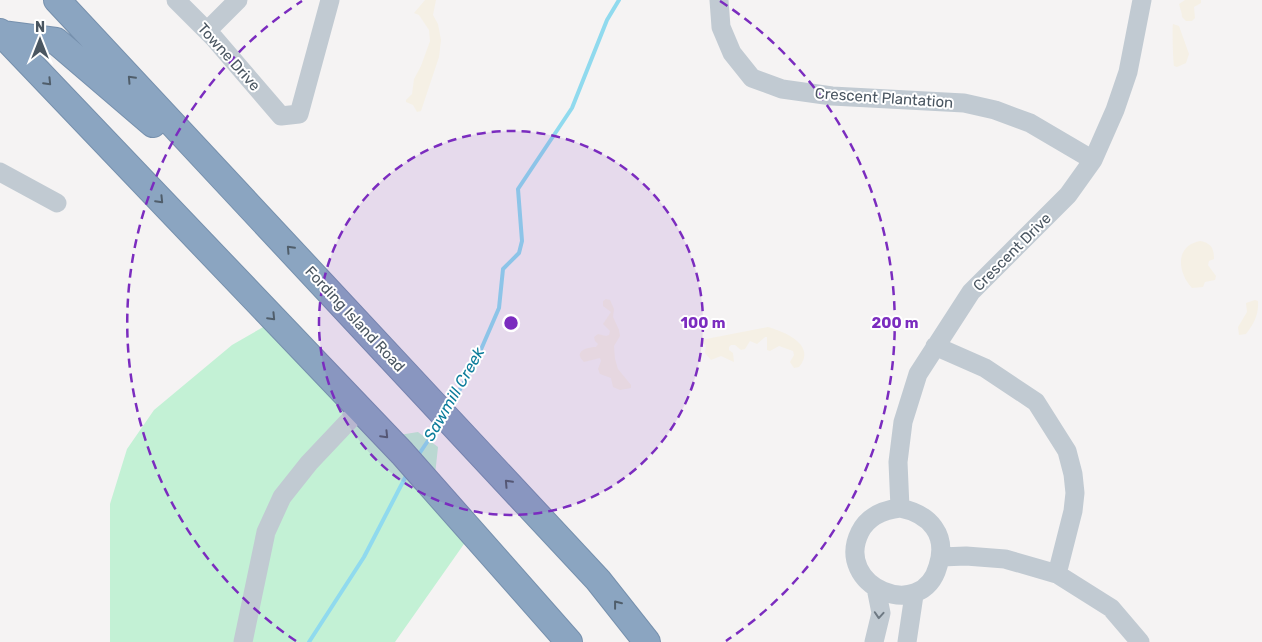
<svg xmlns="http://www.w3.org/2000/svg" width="1262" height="642" viewBox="0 0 1262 642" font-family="Rubik,sans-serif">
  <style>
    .green { fill: #c3f1d5 }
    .sand { fill: #f5f0e5 }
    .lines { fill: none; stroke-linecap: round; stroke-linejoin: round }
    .stream { stroke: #90daee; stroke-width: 4 }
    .highway-casing { stroke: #7690ad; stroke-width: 28 }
    .minor { stroke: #c1cad2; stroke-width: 19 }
    .highway { stroke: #8ba5c1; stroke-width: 26 }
    .oneway { stroke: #505e6b }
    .oneway2 { stroke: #6e7983 }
    .ring { fill: none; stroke: #7b2cbf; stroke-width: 2.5; stroke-dasharray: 9 6 }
    .labels { text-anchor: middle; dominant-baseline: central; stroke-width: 4; stroke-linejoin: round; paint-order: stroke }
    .street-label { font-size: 15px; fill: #4a5661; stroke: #fff }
    .water-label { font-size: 16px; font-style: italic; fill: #0c7c9b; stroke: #fff }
    .centre { fill: #7b2cbf; stroke: #fff; stroke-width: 2.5 }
    .ring-label { font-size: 15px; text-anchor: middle; font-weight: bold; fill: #7b2cbf; stroke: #fff; stroke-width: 4; stroke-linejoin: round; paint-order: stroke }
  </style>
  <rect width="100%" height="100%" fill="#f5f3f3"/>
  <!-- green -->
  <path class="green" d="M272 322 399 435 418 432 438 447 435 475 465 516 464 544 395 642H110V504L127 449 154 410 232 345Z"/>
  <!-- sand -->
  <path class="sand" d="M425 0H436L433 15 438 24 441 40 439 57 421 111 417 112 413 105 406 102V100L412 94 414 79 421 66 430 41 429 30 419 15 414 13Z
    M1185 0H1201V3L1194 7 1195 18 1192 21H1186L1182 17C1182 12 1180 9 1179 4Z
    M1173 24 1179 26 1189 54 1186 63 1177 67 1174 66C1173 61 1172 27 1173 24Z
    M1200 241C1211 243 1214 248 1214 259L1209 261 1208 265 1216 276 1215 280 1205 282 1203 287 1192 288C1178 273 1174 246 1200 241Z
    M606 299 610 300 614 309 613 317 619 330 620 336 614 346 615 359 618 369 631 385V388L620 390 613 387 611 378 600 374 598 369 601 361 600 358 584 362C572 351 588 347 596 347L598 344 595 341 594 337 598 334 606 336 609 335 610 331 603 324 611 312 603 306V301Z
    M1255 300 1258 301C1259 314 1254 324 1246 334L1239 335 1238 327 1247 312 1246 303Z
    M768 327C785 332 817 345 799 367L794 368 790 362 794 355 793 351 779 346 770 351 767 350V337H765L757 344 750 341 745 349 741 350 735 345H731L729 347V350L733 353 734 362 721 356 711 360 705 353 706 345 703 344V340L706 339Z"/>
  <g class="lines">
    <!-- stream -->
    <path class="stream" d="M450 407 476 361 499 308 503 269 519 253 522 241 518 189 572 108 607 20 619 0
      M417 457 440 423
      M309 642 364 557 407 474"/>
    <defs>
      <path id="highway" d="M57 0 598 580 647 642
        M0 32 402 453 569 642
        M2 34 56 41 153 124"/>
    </defs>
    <!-- highway casing -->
    <use href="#highway" class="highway-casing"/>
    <!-- minor -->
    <path class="minor" d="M176 0 214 38 281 116 299 114 330 0
      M719 0 721 27 732 53 752 78 782 89 832 96 964 103 995 110 1030 123 1093 160
      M207 31 238 0
      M0 172 57 203
      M935 346 985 368 1036 402 1067 451 1073 474 1075 493 1073 511 1057 574
      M900 508 898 462 903 422 918 374 971 292 1068 195 1093 160 1115 110 1128 72 1142 0
      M900 508C930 514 948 535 938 566 922 624 833 586 860 532 868 516 883 510 900 508Z
      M941 557 966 556 1005 559 1057 574 1111 608 1140 642
      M243 642 266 532 282 497 309 463 360 409
      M874 642 881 613 876 588
      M907 642 914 595"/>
    <!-- highway -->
    <use href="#highway" class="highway"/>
  </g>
  <!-- one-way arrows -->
  <defs><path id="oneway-chevron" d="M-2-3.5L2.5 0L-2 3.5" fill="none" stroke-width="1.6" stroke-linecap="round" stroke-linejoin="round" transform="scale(1.25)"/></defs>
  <g class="oneway">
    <use href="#oneway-chevron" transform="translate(131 79) rotate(-133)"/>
    <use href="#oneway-chevron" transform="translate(48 82) rotate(46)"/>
    <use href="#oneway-chevron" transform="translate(160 200) rotate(46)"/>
    <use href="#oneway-chevron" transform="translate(290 249) rotate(-133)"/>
    <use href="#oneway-chevron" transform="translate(272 317) rotate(46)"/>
    <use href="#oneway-chevron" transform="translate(385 435) rotate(46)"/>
    <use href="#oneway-chevron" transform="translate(508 483) rotate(-133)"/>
    <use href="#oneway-chevron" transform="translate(617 604) rotate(-128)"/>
  </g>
  <use class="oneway2" href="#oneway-chevron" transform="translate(879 615) rotate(94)"/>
  <!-- distance rings -->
  <circle cx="511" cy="323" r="192" fill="#7b2cbf" fill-opacity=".12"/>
  <g class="ring">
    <circle cx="511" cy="323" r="192"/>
    <path d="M296 641A384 384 0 0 1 302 1M720 1A384 384 0 0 1 726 641"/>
  </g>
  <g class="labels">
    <!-- street labels -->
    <g class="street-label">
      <text transform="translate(229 57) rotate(48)">Towne Drive</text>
      <text transform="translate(884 98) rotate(4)">Crescent Plantation</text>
      <text transform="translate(1012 252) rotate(-45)">Crescent Drive</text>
      <text transform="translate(355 319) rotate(47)">Fording Island Road</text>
    </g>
    <!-- water labels -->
    <g class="water-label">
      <text transform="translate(454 394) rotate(-60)">Sawmill Creek</text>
    </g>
  </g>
  <circle cx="511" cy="323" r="8" class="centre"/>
  <g class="ring-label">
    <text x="703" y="328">100 m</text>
    <text x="895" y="328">200 m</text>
  </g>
  <!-- north arrow -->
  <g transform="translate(40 40)" stroke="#ffffff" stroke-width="4" paint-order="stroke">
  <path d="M0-4L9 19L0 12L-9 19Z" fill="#4a5661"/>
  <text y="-8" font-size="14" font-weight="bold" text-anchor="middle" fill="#4a5661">N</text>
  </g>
</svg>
